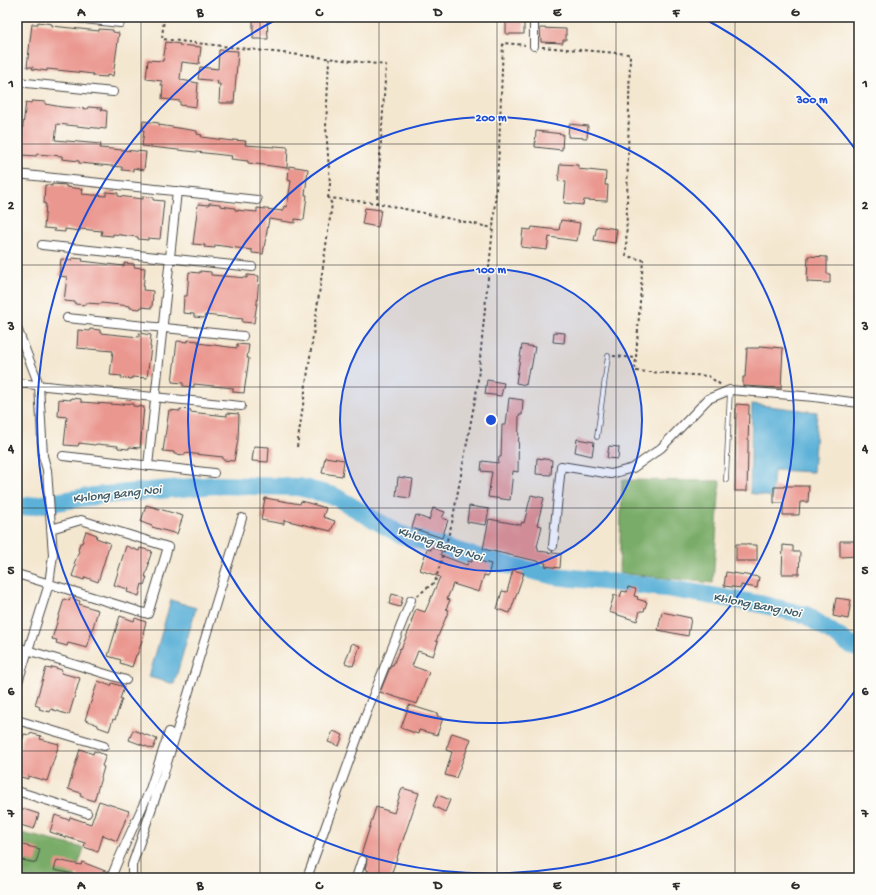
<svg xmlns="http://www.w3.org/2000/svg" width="876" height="895" viewBox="0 0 876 895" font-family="'Gochi Hand',sans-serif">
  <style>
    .forest { fill: #79ac68; stroke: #526c4a }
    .water { fill: #5cb1d8; stroke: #446e82 }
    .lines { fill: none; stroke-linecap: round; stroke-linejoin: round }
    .river { stroke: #5cb1d8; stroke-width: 18 }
    .building { fill: #ea978f }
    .lane-casing { stroke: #494744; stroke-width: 5.5 }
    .street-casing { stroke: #494744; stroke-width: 10 }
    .path { stroke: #494744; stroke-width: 2; stroke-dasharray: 3 3; stroke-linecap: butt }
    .lane { stroke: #fff; stroke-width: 4 }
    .street { stroke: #fff; stroke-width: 8 }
    .grid { fill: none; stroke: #2b2b2b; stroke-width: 1; stroke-opacity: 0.55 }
    .ring { fill: none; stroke: #1d4ed8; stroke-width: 2 }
    .labels { text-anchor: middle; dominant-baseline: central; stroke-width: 3; stroke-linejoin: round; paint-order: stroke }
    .water-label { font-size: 13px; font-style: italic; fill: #3c5a68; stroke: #fdfcf7 }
    .centre { fill: #1d4ed8; stroke: #fdfcf7; stroke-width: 2 }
    .ring-label { font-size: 12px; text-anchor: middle; font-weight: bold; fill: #1d4ed8; stroke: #fdfcf7; stroke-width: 3; stroke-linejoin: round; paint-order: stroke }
    .neatline { fill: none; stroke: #2b2b2b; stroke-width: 1.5 }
    .grid-label { font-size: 13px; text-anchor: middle; font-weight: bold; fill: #2b2b2b }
  </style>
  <rect width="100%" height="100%" fill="#fdfcf7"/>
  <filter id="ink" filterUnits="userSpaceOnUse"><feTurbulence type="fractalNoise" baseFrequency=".025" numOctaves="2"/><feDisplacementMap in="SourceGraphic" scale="8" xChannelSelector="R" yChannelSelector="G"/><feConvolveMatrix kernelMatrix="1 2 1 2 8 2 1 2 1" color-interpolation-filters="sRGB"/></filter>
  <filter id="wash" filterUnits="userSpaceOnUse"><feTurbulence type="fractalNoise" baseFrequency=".012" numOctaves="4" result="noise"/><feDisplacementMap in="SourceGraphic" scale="16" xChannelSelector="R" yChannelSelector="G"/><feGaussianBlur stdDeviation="0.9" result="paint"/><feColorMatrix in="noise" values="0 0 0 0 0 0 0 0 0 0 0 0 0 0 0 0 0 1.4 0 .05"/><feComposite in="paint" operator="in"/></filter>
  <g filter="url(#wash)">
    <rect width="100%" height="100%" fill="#f4e7d0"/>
    <!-- forest -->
    <path class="forest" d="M622 480 720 481 713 583 619 573Z
      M17 832 84 848 74 878H17Z"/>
    <!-- water -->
    <path class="water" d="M752 404 817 412 813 472 774 470 772 497 750 493Z
      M171 600 196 608 174 684 149 677Z"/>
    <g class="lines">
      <!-- river -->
      <path class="river" d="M17 508 94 496 215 485 299 487 334 496 399 534 487 560 555 576 666 588 760 604 806 615 849 644 859 649"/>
    </g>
    <g id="blocks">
      <!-- building -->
      <path class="building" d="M253 17H267L268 39H253Z
        M506 17H524V34H506Z
        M38 22 52 24V26L99 31V29L113 30V32L119 33 113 76 107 75V77L93 76V74L76 72 47 69V71L32 69 33 67H27L32 24H38Z
        M540 28 566 29V40H563V43L541 42Z
        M166 42 180 44 179 45 201 47 199 64 182 62 180 78 181 80 198 83 196 107 180 105V101L162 99 163 85H161L162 81 146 79 148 60 163 61Z
        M219 50 238 51 234 103H219L220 84H217L218 81 198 79 200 67 218 69Z
        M32 101 46 102 45 104 62 107 87 109 88 107 102 108 101 110 107 111 106 129 57 124 55 140 101 144 100 148 146 152 144 170 133 168V171L122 170V167L79 163V161L62 159V156L37 154 36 156 22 155 23 153 17 152 18 134H22L26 102 31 103Z
        M143 121 159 123V125L197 131V134L202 135 201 137 233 141V140L246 141 245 145 274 147V146L288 147 287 168 248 163V161L231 159 232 156 142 146 144 130H142Z
        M569 124 588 126 587 138 568 137Z
        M536 131 563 134 562 150 535 147Z
        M560 164 578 165V169L606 172 605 185H608L607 201 584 200 583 205 564 203 566 182 558 181Z
        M289 166 308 169 305 195H307L304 220 295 219V223L269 219 263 254 252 253V250L215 245V248L204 247 205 245 193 244 198 204 209 205V203L220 204V206L235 208V210L257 212V208L283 211 284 206 287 207 291 181 288 180Z
        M52 184 66 185V187L83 189 82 194 106 196V192L118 193V196L143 199V196L153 197V200L164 201 160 239 148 238V240L138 239V237L113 234V236L101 235 102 231 80 229V231L65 229V232L54 231 55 229 44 228 46 204H44L45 185 52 186Z
        M365 208 381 210 378 227 362 224Z
        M561 220 580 223 577 241 549 237 547 250 521 247 523 229 531 230 532 227 559 230Z
        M597 226 617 229 615 243 594 240Z
        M808 256 827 257V274H830V283L807 282Z
        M72 258 83 259 82 261 124 266V263L134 264V267L145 268 143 290 153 291 152 308 141 307 140 309 130 308V306L101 303V304L86 303V305L75 304V302L64 301 67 277 59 276 61 259 72 260Z
        M200 271 211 272V275L247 278V275L259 276 257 303 254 323 242 322 243 319 205 315 204 318 194 317V314L183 313 184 296H187L189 272 200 273Z
        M90 329 100 330V333L139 337V333L151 335 150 347H151L147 378 132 377V379L121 378 122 376 110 375 113 351 77 348 78 330 89 331Z
        M554 332 565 333 564 343 553 342Z
        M188 340 199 341 198 343 237 348V344L249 345 247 358H249L244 393 233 392V388L194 384V387L183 386V383L172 382 177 341 188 342Z
        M522 345 535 347 531 369 529 368 526 385 516 383Z
        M760 346 783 348 781 388 743 386V377H745L747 348H759Z
        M487 380 504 383 501 396 485 394Z
        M71 398 81 399V402L123 405V403L133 404V406L144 407 140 448 129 447V449L118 448V446L96 444 95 445 79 443 78 446 64 445 67 417 58 416 59 399 71 400Z
        M509 398 523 400 522 415H519L518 472 513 471 510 500 488 497 492 472 481 471 482 461 498 463 499 457H501L502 425H506Z
        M736 404 749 405 747 491H735Z
        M180 409 191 410 190 412 227 416V413L239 414 238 440 234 461 223 460V457L185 453V455L174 454V452L163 451 169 410 180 411Z
        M577 439 594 442 592 456 575 452Z
        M254 446 269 447 268 462 252 461Z
        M609 446 619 447 618 459 607 458Z
        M325 457 344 460 342 476 322 473Z
        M537 458 552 460 551 475 536 474Z
        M398 477 413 479 410 498 396 496Z
        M784 486H809L808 502H800L799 515H783V503H774V487H784Z
        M531 495 544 498 537 525 542 526 537 547H538V551L561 554 560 568 545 566 546 563 483 549 489 519 521 525 522 522 524 523Z
        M265 498 300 504 301 501 326 508 323 517 335 521 331 531 284 520V524L261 520Z
        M146 505 183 516 177 534 152 527V526L141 522Z
        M469 506 489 509 486 525 467 522Z
        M433 508 445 512 442 518 448 520 442 538 412 528 416 515 429 520Z
        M86 531 97 535 96 538 110 543 98 582 85 577 84 580 72 576 76 565 74 564 79 551 78 550 80 543H82Z
        M840 541H858V556L840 557Z
        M736 544H748V545H757V561H736Z
        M783 545 793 546V552H800L799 574H782Z
        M126 546 139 551 140 548 152 551 148 563 149 564 145 577H147L144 585 142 584 139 596 127 592 128 589 114 585Z
        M432 547 442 551 440 555 467 565 468 561 472 562V559L491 564 488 576 484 575 479 592 453 584 447 599 450 600 446 609 449 610 436 641 438 642 433 656 418 651 412 666 429 672 417 704 380 692 391 665H393L400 648 401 649 412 623 411 622 416 609 425 612 440 577 420 570 427 549 431 550Z
        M513 570 524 573 510 613 497 609 502 591 507 592Z
        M726 572 759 577 757 588 741 585V588L724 586Z
        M628 587 636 589 634 596 638 597 637 599 647 602 644 611H640L637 621 609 612 614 595 620 597 622 591 627 592Z
        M392 594 403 597 400 607 389 604Z
        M70 598 80 601 79 604 98 610 87 648 68 643 67 646 56 643 57 640 52 639 64 599 69 601Z
        M836 598 851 600 848 619 833 616Z
        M662 612 691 618 688 636 658 630Z
        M120 616 134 621 135 618 146 622 143 633 144 634 139 650 137 655H136L132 667 120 663 121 660 108 656Z
        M352 643 360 646 353 666 345 663Z
        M52 667 62 670 61 673 80 678 69 715 51 709 50 712 39 709 40 707 35 705 46 668 51 669Z
        M98 681 111 686 112 683 124 687 120 699H122L115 720 113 719 109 731 98 727V725L85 720Z
        M409 705 438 714 437 716 443 718 437 735 419 730 418 734 401 728Z
        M133 730 157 739 153 749 129 740Z
        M333 731 343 735 339 746 328 742Z
        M30 733 41 736 40 739 59 744 47 781 28 776V779L17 776V759L24 734 30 735Z
        M452 733 471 739 456 778 445 775 452 752 446 750Z
        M80 749 93 754 94 751 106 755 102 766 104 767 100 781 94 801 80 796 81 793 68 789Z
        M402 788 419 793 390 878H366L368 870 365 869 367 859 364 855H361L376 807 394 813Z
        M438 795 450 800 445 812 433 806Z
        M99 801 129 811 117 841 103 835 98 852 84 847 85 843 50 832 55 815 69 820 70 817 91 824Z
        M17 807 39 814 34 829 17 824Z
        M18 844 40 849 36 863 17 859Z
        M57 860 81 865 82 862 108 872 106 878H77L78 875 54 870Z"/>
    </g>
  </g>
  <g filter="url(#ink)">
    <use href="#blocks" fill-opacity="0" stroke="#494744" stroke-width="1"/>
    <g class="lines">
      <defs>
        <path id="lane" d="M597 437 608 356
          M726 480 730 390"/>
        <path id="street" d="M67 17 120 23
          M534 46V17
          M17 82 113 92
          M17 174 257 200
          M42 245 252 267
          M67 318 243 336
          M17 328 39 385 43 456 47 470 53 555 49 584 17 685
          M17 383 241 406
          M63 456 214 473
          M148 466 177 191
          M553 546 561 466 611 474 633 468 661 448 708 399 730 390 814 397 859 403
          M17 574 148 614 168 547 81 520 51 529
          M17 647 126 680
          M17 720 104 746
          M17 791 87 813
          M111 878 117 863 149 792 169 732
          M132 878V865L163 776 242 518
          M307 878 369 706 411 600
          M356 878 362 860"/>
      </defs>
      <!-- lane casing -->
      <use href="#lane" class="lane-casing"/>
      <!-- street casing -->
      <use href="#street" class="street-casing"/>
      <!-- path -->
      <path class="path" d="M164 17 162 39 386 65 377 203 493 228
        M542 47 630 54 626 256 643 260 635 371 708 376 721 385
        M328 198 330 184 326 127 329 59
        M613 356 636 358
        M297 447 332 204 328 198 377 203
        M417 596 435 582 452 523 477 389 493 228 499 150 503 43 525 45"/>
      <!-- lane -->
      <use href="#lane" class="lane"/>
      <!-- street -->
      <use href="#street" class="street"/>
    </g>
  </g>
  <!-- grid -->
  <path class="grid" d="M141 17V878M260 17V878M379 17V878M497 17V878M616 17V878M735 17V878M17 144H859M17 265H859M17 387H859M17 508H859M17 630H859M17 751H859"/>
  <!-- distance rings -->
  <circle cx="491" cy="420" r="151" fill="#1d4ed8" fill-opacity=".12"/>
  <g class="ring">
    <circle cx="491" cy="420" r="151"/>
    <circle cx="491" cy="420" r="303"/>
    <path d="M858 687A454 454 0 1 1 281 17M701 17A454 454 0 0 1 858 153"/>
  </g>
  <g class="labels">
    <!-- water labels -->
    <g class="water-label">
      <text transform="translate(117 495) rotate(-6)">Khlong Bang Noi</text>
      <text transform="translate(440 545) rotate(18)">Khlong Bang Noi</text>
      <text transform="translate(757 606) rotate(11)">Khlong Bang Noi</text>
    </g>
  </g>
  <circle cx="491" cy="420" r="6" class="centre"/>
  <g class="ring-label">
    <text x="812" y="103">300 m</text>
    <text x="491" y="121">200 m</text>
    <text x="491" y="273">100 m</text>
  </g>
  <!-- margin -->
  <rect width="876" height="895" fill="none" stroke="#fdfcf7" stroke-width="44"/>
  <rect x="22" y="22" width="832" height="851" class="neatline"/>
  <g class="grid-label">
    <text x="81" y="16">A</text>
    <text x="200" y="16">B</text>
    <text x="319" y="16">C</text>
    <text x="438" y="16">D</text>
    <text x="557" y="16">E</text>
    <text x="676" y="16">F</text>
    <text x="795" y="16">G</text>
    <text x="11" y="87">1</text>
    <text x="865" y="87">1</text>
    <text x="11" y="209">2</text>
    <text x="865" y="209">2</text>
    <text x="11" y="330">3</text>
    <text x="865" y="330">3</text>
    <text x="11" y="452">4</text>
    <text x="865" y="452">4</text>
    <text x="11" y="574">5</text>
    <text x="865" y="574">5</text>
    <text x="11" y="695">6</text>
    <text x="865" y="695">6</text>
    <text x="11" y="817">7</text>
    <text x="865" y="817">7</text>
    <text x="81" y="889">A</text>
    <text x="200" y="889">B</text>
    <text x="319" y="889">C</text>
    <text x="438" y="889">D</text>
    <text x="557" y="889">E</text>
    <text x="676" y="889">F</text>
    <text x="795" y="889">G</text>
  </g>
</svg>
